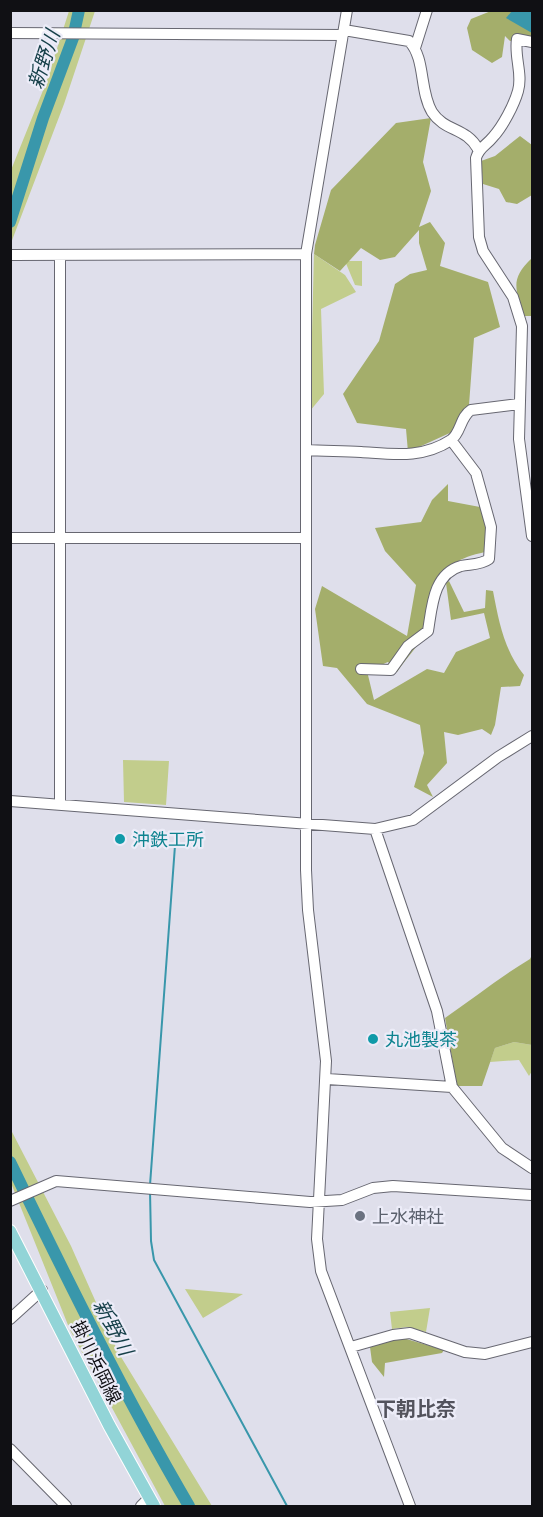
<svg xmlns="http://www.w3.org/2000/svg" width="543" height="1517" viewBox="0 0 543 1517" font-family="Commissioner,'Noto Sans JP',sans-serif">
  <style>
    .green { fill: #c2cd8c }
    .forest { fill: #a4ae6b }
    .water { fill: #3997ab }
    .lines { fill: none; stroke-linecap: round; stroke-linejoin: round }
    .stream { stroke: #3997ab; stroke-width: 2 }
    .river { stroke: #3997ab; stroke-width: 12 }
    .minor-casing { stroke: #676771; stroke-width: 12 }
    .major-casing { stroke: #fff; stroke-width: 14 }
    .minor { stroke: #fff; stroke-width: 10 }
    .major { stroke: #92d4d7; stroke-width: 12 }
    .culture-dot { fill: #0f9aa8; stroke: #ececf8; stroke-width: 2 }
    .worship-dot { fill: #6b7280; stroke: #ececf8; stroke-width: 2 }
    .labels { text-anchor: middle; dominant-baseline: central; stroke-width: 4.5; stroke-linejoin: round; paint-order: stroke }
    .culture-label { font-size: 18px; fill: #0d838f; stroke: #ececf8; text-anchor: start }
    .worship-label { font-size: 18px; fill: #5b616d; stroke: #ececf8; text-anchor: start }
    .street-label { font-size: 18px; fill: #101014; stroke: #ececf8 }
    .water-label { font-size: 20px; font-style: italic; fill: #153f48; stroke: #ececf8 }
    .neighbourhood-label { font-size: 20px; font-weight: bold; fill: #53535d; stroke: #ececf8 }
  </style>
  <rect width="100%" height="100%" fill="#dfdfeb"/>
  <!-- green -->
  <path class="green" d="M69 11H95L64 104 11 243V170L46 83Z
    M314 254 345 275 356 292 321 309 324 394 310 411Z
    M345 261H362V286L355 285Z
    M123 760 169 761 166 805 124 802Z
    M514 1042 532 1045V1071L529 1076 519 1060 490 1062 495 1048Z
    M11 1130 71 1246 118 1352 212 1506H165L70 1330 11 1183Z
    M185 1289 243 1294 203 1318Z
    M430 1308 426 1332 407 1327 392 1329 390 1312Z"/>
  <!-- forest -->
  <path class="forest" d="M491 11H532V42L510 41 505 36 502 57 492 63 472 50 467 28 471 19Z
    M431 118 423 162 431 191 419 227 430 222 445 243 440 266 488 282 500 327 474 338 469 405 452 432 408 452 406 429 357 423 343 394 379 341 395 284 410 274 427 270 419 243V230L395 257 380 260 361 248 340 271 314 254 315 245 331 190 396 123Z
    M520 136 532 145V195L517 204 506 202 499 189 483 184 481 161 495 156Z
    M532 258V316H524C516 289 509 280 532 258Z
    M448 484V501L480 507 488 531 485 552C430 564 450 582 432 622 424 639 408 656 397 672L388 662 367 671 374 700 427 669 444 673 456 652 490 638 484 613 451 620 446 583 449 581 464 612 485 608 486 590 493 591C499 622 504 650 524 675L520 686 501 687 495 725 491 735 482 729 458 735 444 732 447 763 427 785 433 797 414 787 424 753 420 725 367 704 337 668 323 666 315 609 322 586 407 636 416 585 385 551 375 528 421 522 432 500Z
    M532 955V1045L514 1042 495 1048 482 1086H457L445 1018C474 998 500 977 530 959Z
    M403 1338 444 1350 442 1353 385 1363 384 1377 372 1362 370 1347 381 1341Z"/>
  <!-- water -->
  <path class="water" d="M512 11H532V33L506 18Z"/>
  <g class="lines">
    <!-- stream -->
    <path class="stream" d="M150 1185 176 832
      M150 1191 151 1241 154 1260 287 1506"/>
    <!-- river -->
    <path class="river" d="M10 222 43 118 73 38 79 10
      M10 1162C67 1279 124 1395 189 1506"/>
    <defs>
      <path id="minor" d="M347 10 306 254V870L308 910 326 1061 317 1239 321 1271 410 1506
        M344 30 409 41C426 59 419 90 432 112 445 132 466 127 478 149
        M10 33 343 35
        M532 42 517 39C514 57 523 74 518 91 514 105 503 126 493 137 486 146 479 147 476 158L479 237 483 251 513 297 522 326 519 439 532 536
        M415 48 427 10
        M10 255 306 254
        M306 450C324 451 343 451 361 452 393 454 422 459 451 440 461 433 460 417 471 410L519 404
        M10 538H305
        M361 669 391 670 408 646 428 631C432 607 433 574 461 566 470 564 481 565 489 559L491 527 476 473 451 440
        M10 801 375 829 413 820 498 757 532 736
        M60 805V255
        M375 829 437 1011 452 1087 502 1148 532 1168
        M327 1079 452 1087
        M10 1201 56 1181 310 1202 342 1200 373 1188 393 1186 532 1195
        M10 1319 42 1290
        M351 1347 393 1335 410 1333 465 1352 485 1354 532 1342
        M10 1449 66 1506
        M141 1506 149 1498"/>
      <path id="major" d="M10 1231 109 1425 154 1506"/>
    </defs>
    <!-- minor casing -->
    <use href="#minor" class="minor-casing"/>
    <!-- major casing -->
    <use href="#major" class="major-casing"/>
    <!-- minor -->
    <use href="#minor" class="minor"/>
    <!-- major -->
    <use href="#major" class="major"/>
  </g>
  <!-- markers -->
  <g class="culture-dot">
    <circle cx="120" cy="839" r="6"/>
    <circle cx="373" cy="1039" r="6"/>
  </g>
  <circle class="worship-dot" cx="360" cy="1216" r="6"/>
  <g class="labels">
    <!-- culture labels -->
    <g class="culture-label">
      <text x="132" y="839">沖鉄工所</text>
      <text x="385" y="1039">丸池製茶</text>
    </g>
    <!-- worship labels -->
    <g class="worship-label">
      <text x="372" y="1216">上水神社</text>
    </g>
    <!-- street labels -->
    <g class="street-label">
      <text transform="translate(97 1362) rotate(64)">掛川浜岡線</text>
    </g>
    <!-- water labels -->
    <g class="water-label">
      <text transform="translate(43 59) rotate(-72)">新野川</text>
      <text transform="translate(114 1327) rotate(62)">新野川</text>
    </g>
    <!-- neighbourhood labels -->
    <g class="neighbourhood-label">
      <text x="416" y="1408">下朝比奈</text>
    </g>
  </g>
  <!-- border -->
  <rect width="543" height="1517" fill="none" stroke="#101014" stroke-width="24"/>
</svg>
